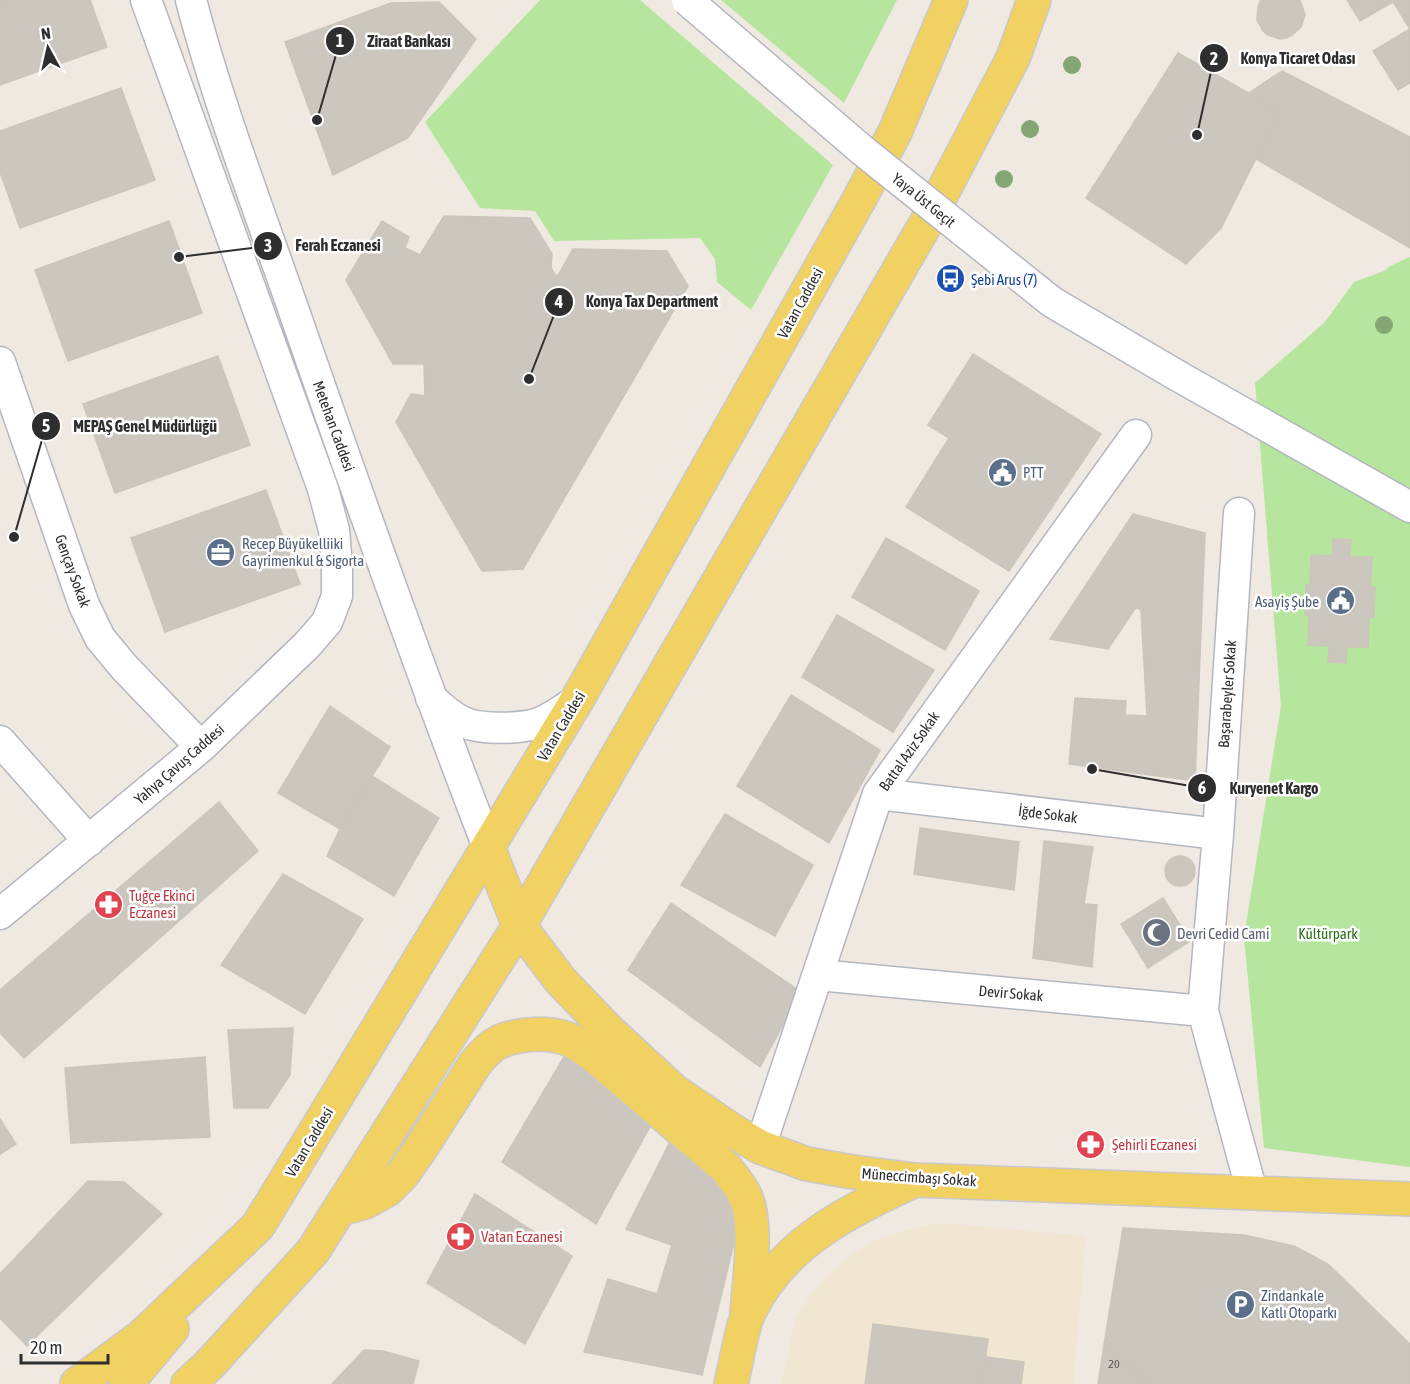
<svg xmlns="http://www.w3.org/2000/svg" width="1410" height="1384" viewBox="0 0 1410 1384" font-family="'Asap Condensed',sans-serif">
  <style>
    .education { fill: #f0e6d1 }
    .green { fill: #b6e59e }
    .building { fill: #cbc7bf; stroke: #cbc5ba; stroke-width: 1.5 }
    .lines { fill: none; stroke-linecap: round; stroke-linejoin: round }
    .minor-casing { stroke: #b4b7c1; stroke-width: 33 }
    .major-casing { stroke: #c9c9c9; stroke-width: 36 }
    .minor { stroke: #fff; stroke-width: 30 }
    .major { stroke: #f2d163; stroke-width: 33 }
    .minor-bridge-casing { stroke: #b4b7c1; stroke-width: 33; stroke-linecap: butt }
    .minor-bridge { stroke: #fff; stroke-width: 30 }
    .tree { fill: #84a574 }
    .labels { text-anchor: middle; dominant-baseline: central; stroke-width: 5; stroke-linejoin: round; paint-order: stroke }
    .number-label { font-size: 12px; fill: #555452 }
    .street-label { font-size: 15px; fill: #2e2e2e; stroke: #fff }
    .transit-label { font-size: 15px; fill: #164399; stroke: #fff; text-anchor: start }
    .service-label { font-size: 15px; fill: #4e5e75; stroke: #fff; text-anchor: start }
    .health-label { font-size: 15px; fill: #be3a42; stroke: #fff; text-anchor: start }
    .worship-label { font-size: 15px; fill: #5b616d; stroke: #fff; text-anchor: start }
    .park-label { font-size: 15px; fill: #2c6e1b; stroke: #fff }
    .leader { fill: none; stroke: #2e2e2e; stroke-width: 2 }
    .callout-dot { fill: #2e2e2e; stroke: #fff; stroke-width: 2 }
    .mark-label { font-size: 18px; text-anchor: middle; font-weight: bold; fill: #fff }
    .callout-label { font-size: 16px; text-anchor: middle; font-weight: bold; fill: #2e2e2e; stroke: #fff; stroke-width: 5; stroke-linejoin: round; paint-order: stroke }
  </style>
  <rect width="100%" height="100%" fill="#efe9e1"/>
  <!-- education -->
  <path class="education" d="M942 1223 1086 1236 1073 1384H781L796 1318 809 1297 827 1276 849 1256 878 1239 911 1229Z"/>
  <!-- green -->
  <path class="green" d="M540 0H640L833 165 751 310 717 282 715 259 700 238 554 241 535 211 480 208 425 122Z
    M721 0H897L844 103Z
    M1410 257V1167L1264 1148 1244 937 1281 706 1255 383 1325 322 1354 282 1384 271 1390 266Z"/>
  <!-- building -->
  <path class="building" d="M0 0H90L107 47 0 85Z
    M1261 0H1300L1305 15 1301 27 1292 35 1286 38 1280 39 1268 35 1263 31 1257 20 1258 7Z
    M1347 0H1392L1393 2 1360 21Z
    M1392 0H1410V83L1398 90 1373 51 1410 29Z
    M439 2 476 39 408 138 333 175 285 42 391 3Z
    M1178 53 1280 111 1221 228 1186 264 1086 198Z
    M1282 71 1410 137V248L1256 159 1280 111 1249 93Z
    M121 88 155 180 20 228 0 172V131Z
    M444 216 530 218 552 254 551 268 557 277 573 249 667 251 688 286 523 569 482 571 396 422 411 394 425 396 424 364H393L346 280 382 221 409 237 405 248 420 255Z
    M169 221 202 313 68 361 35 270Z
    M973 354 1101 434 1009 571 906 507 949 438 928 425Z
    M218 356 250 445 115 493 83 404Z
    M266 490 300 584 165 632 131 538Z
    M1133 514 1205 533 1195 781 1069 764 1075 698 1126 701 1125 715 1147 716 1141 610 1136 607 1108 649 1050 639Z
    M886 538 979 591 945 650 852 597Z
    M1333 539 1351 540 1350 557H1372L1370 587H1375L1374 617 1369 618 1368 647H1347L1346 663 1328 662 1329 646 1308 645 1309 615H1305L1306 585H1310L1311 555 1333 556Z
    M837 615 934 670 893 732 802 677Z
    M791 695 880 750 829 843 737 786Z
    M330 706 390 747 340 829 278 793Z
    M372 776 439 818 394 896 327 856 340 829Z
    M219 802 258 851 24 1058 0 1033V990Z
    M725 814 813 865 775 936 681 885Z
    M920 828 1019 842 1014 890 914 874Z
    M1044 841 1093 847 1084 904 1097 905 1092 967 1033 958Z
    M1165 871a15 15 0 1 1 30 0a15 15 0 1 1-30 0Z
    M283 874 363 919 305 1014 221 965Z
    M1163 898 1190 941 1148 968 1121 924Z
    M671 903 801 992 760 1067 628 970Z
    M293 1028 290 1075 268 1108H234L228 1030Z
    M565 1055 656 1116 596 1224 502 1162Z
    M205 1057 210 1137 71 1143 65 1068Z
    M0 1119 16 1144 0 1154Z
    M674 1134 736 1192 740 1218 702 1375 584 1352 608 1279 657 1294 672 1245 626 1229Z
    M88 1181 124 1182 162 1214 27 1346 0 1318V1274Z
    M475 1194 572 1256 525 1344 427 1283Z
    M1123 1228 1244 1235 1294 1246 1328 1264 1410 1344V1384H1151L1104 1345Z
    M873 1324 988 1339 982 1384H865Z
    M1104 1345 1151 1384H1098Z
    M364 1350 383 1351 419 1361 413 1384H332Z
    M986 1357 1024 1362 1021 1384H982Z"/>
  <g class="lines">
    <defs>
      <path id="minor" d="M191 0C219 107 259 210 295 314 357 493 420 671 488 847
        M0 362 84 605 100 638 124 667 201 747
        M1178 376 1410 507
        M1239 513 1218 834 1203 1011 1252 1192
        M431 698C440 706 449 715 461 721 478 730 516 729 536 724 551 719 564 709 577 700
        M0 741 89 841
        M878 794 1218 834
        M0 914 201 747 307 645 327 622 337 596V566L334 530 323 489 146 0
        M818 975 1203 1011
        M760 1147 878 794 1136 435"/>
      <path id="major" d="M488 847 519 926 561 981 608 1030 674 1091 733 1131 760 1147 807 1164 853 1172 915 1180 1410 1199
        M340 1209 365 1202 387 1190 402 1175 419 1151 475 1064C482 1055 489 1047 499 1042 519 1033 553 1031 572 1041 579 1045 586 1050 592 1054L725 1167C733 1177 741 1186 746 1198 758 1227 749 1282 747 1314
        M77 1384 142 1336 258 1226 577 700 860 198 895 132 951 0
        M126 1384 172 1329
        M188 1384 209 1365 313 1251 519 926 929 218 1013 58 1034 0
        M731 1384C736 1365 741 1329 749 1312 783 1242 849 1211 915 1180"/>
    </defs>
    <!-- minor casing -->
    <use href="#minor" class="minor-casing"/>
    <!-- major casing -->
    <use href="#major" class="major-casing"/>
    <!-- minor -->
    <use href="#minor" class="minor"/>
    <!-- major -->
    <use href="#major" class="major"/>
    <defs>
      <path id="minor-bridge" d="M687 0 862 150 1052 302 1178 376"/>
    </defs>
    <!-- minor-bridge casing -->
    <use href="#minor-bridge" class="minor-bridge-casing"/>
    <!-- minor-bridge -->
    <use href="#minor-bridge" class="minor-bridge"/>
  </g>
  <!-- trees -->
  <g class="tree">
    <circle cx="1072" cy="65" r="9"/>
    <circle cx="1030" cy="129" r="9"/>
    <circle cx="1004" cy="179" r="9"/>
    <circle cx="1384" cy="325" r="9"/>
  </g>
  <!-- icons -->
  <defs>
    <symbol id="bus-disc" viewBox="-11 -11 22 22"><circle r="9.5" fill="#1a4fb4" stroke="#fff"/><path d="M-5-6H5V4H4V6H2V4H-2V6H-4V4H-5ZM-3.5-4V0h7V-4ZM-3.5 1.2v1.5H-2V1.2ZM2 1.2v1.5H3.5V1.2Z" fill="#fff"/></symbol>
    <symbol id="civic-disc" viewBox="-11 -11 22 22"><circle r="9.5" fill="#5c6f8a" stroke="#fff"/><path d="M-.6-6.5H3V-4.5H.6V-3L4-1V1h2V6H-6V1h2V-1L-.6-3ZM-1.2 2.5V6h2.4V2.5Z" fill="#fff"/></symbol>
    <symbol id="office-disc" viewBox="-11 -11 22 22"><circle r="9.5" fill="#5c6f8a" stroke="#fff"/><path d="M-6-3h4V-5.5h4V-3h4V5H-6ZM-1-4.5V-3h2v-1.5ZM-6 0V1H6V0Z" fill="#fff"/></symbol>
    <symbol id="pharmacy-disc" viewBox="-11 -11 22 22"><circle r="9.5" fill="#e0444e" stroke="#fff"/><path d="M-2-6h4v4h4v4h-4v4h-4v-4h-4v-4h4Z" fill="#fff"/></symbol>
    <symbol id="mosque-disc" viewBox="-11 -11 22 22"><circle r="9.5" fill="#6b7280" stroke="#fff"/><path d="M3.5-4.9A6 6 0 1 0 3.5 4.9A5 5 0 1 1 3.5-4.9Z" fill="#fff"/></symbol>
    <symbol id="parking-disc" viewBox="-11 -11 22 22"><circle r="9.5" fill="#5c6f8a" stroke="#fff"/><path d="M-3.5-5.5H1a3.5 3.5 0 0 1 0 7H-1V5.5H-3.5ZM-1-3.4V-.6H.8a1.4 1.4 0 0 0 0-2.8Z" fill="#fff"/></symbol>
  </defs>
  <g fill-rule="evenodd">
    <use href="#bus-disc" x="934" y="262" width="33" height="33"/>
    <use href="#civic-disc" x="986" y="456" width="33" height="33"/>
    <use href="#office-disc" x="204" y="536" width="33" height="33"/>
    <use href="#civic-disc" x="1324" y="584" width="33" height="33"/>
    <use href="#pharmacy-disc" x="92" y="888" width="33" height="33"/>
    <use href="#mosque-disc" x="1140" y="916" width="33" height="33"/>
    <use href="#pharmacy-disc" x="1074" y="1128" width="33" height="33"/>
    <use href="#pharmacy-disc" x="444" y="1220" width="33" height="33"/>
    <use href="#parking-disc" x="1224" y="1288" width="33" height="33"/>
  </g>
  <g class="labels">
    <!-- number labels -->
    <g class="number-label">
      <text x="1114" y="1364">20</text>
    </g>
    <!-- street labels -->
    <g class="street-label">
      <text transform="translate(924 200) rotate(39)">Yaya Üst Geçit</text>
      <text transform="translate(800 303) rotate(-61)">Vatan Caddesi</text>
      <text transform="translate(334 426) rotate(70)">Metehan Caddesi</text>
      <text transform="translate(73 571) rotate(70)">Gençay Sokak</text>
      <text transform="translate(1227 694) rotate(-86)">Başarabeyler Sokak</text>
      <text transform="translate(561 726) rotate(-59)">Vatan Caddesi</text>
      <text transform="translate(909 751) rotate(-55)">Battal Aziz Sokak</text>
      <text transform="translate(179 764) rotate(-41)">Yahya Çavuş Caddesi</text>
      <text transform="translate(1048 814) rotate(7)">İğde Sokak</text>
      <text transform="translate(1011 993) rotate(5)">Devir Sokak</text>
      <text transform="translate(309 1142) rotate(-59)">Vatan Caddesi</text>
      <text transform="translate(919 1177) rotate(4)">Müneccimbaşı Sokak</text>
    </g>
    <!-- transit labels -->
    <g class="transit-label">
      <text x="971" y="279">Şebi Arus (7)</text>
    </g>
    <!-- service labels -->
    <g class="service-label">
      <text x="1023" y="472">PTT</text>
      <text x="242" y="543">Recep Büyükelliiki<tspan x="242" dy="17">Gayrimenkul &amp; Sigorta</tspan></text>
      <text x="1319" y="601" text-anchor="end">Asayiş Şube</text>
      <text x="1261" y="1295">Zindankale<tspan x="1261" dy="17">Katlı Otoparkı</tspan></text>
    </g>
    <!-- health labels -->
    <g class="health-label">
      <text x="129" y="895">Tuğçe Ekinci<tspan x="129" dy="17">Eczanesi</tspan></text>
      <text x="1112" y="1144">Şehirli Eczanesi</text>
      <text x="481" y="1236">Vatan Eczanesi</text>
    </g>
    <!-- worship labels -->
    <g class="worship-label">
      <text x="1177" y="933">Devri Cedid Cami</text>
    </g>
    <!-- park labels -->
    <g class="park-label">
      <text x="1328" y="933">Kültürpark</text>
    </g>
  </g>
  <!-- callouts -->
  <path class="leader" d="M317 120L340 41M1197 135L1214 58M179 257L268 246M529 379L559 302M14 537L46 426M1092 769L1202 788"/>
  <g class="callout-dot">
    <circle cx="317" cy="120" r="6"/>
    <circle cx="1197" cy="135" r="6"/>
    <circle cx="179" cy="257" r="6"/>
    <circle cx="529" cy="379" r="6"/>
    <circle cx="14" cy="537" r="6"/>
    <circle cx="1092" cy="769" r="6"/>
    <circle cx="340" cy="41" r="15"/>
    <circle cx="1214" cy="58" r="15"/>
    <circle cx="268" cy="246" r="15"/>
    <circle cx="559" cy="302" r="15"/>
    <circle cx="46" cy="426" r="15"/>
    <circle cx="1202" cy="788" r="15"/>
  </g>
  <g class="mark-label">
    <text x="340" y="47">1</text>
    <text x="1214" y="65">2</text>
    <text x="268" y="252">3</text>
    <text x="559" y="308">4</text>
    <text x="46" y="432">5</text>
    <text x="1202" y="794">6</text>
  </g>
  <g class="callout-label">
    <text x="409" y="47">Ziraat Bankası</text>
    <text x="1298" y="64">Konya Ticaret Odası</text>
    <text x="338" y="251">Ferah Eczanesi</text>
    <text x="652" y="307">Konya Tax Department</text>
    <text x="145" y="432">MEPAŞ Genel Müdürlüğü</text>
    <text x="1274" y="794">Kuryenet Kargo</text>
  </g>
  <!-- north arrow -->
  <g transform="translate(48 48) rotate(352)" stroke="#ffffff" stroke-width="4.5" paint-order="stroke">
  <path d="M0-4.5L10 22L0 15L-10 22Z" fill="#2e2e2e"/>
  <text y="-9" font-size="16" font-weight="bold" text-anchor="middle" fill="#2e2e2e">N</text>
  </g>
  <!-- scale -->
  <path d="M21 1354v9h87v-9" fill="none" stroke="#2e2e2e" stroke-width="3"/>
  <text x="30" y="1354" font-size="18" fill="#2e2e2e" stroke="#ffffff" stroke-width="4.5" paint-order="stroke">20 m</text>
</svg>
